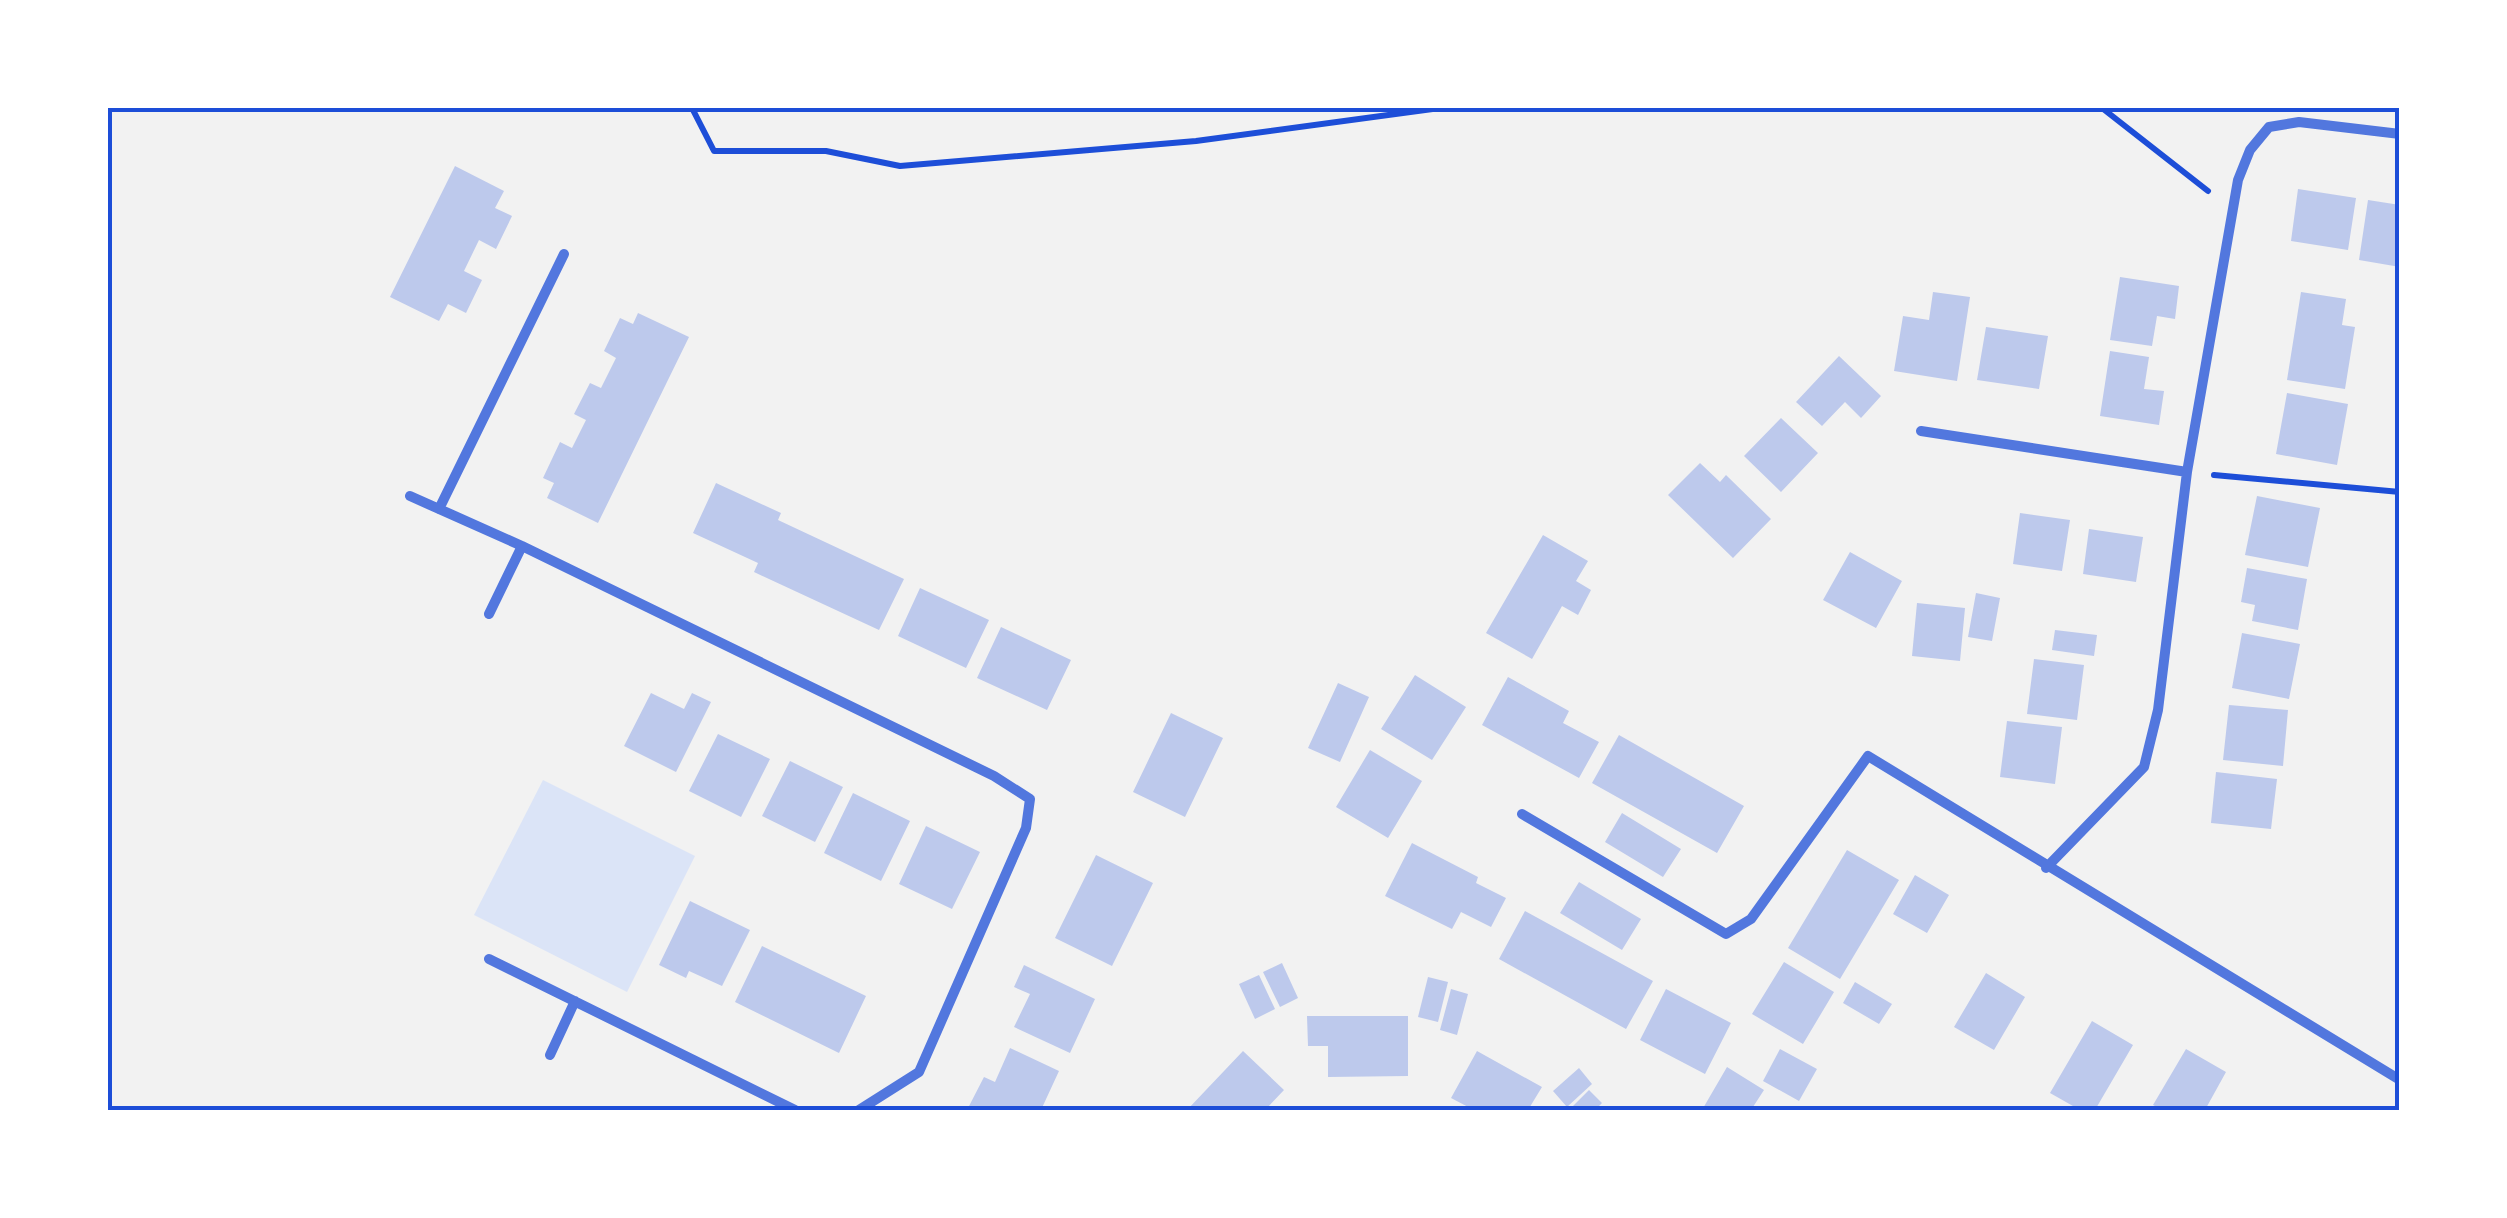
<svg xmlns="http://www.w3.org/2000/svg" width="2507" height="1218" viewBox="0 0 2507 1218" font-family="Arial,sans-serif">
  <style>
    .green { fill: #dbe4f7 }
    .building { fill: #bdc9ec }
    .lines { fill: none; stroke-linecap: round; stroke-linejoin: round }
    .path { stroke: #1d4ed8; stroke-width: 6 }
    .minor { stroke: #5277de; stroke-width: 10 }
    .neatline { fill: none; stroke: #1d4ed8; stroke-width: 4 }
  </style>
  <rect width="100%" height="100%" fill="#f2f2f2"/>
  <!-- green -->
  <path class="green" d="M543 780 695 856 627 992 474 915Z"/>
  <!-- building -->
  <path class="building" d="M455 166 504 191 495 208 512 216 496 249 479 240 464 271 482 280 466 313 448 304 439 321 390 297Z
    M2298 189 2356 198 2348 250 2291 241Z
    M2368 200 2400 205V267L2359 260Z
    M2120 277 2179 286 2175 319 2157 316 2152 346 2110 340Z
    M1933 292 1970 297 1957 381 1894 371 1903 316 1929 320Z
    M2301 292 2346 299 2342 325 2355 327 2345 389 2287 380Z
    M638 313 689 337 598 523 547 498 554 483 543 478 560 442 572 448 586 420 574 414 590 383 601 388 616 358 604 351 620 318 633 324Z
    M1986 327 2048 336 2039 389 1977 380Z
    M2110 351 2149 357 2144 389 2164 391 2159 425 2100 416Z
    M1839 356 1881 396 1861 418 1845 402 1822 426 1796 402Z
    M2287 393 2348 404 2337 465 2276 454Z
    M1781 418 1818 453 1781 492 1744 456Z
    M1700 463 1720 482 1726 475 1771 519 1733 558 1668 495Z
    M716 483 781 513 778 520 904 579 879 630 754 572 758 563 693 533Z
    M2257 496 2320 508 2308 567 2245 555Z
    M2020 513 2070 520 2062 571 2013 564Z
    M2089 529 2143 537 2136 582 2083 574Z
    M1543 535 1588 561 1576 581 1591 590 1578 615 1562 606 1532 659 1486 633Z
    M1850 552 1902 581 1876 628 1823 600Z
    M2247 568 2307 579 2298 630 2252 621 2255 605 2241 602Z
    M920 588 989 620 966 668 898 636Z
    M1976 593 2000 598 1992 641 1968 637Z
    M1917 603 1965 608 1960 661 1912 656Z
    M1001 627 1071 660 1047 710 977 678Z
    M2055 630 2097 635 2094 656 2052 650Z
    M2242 633 2300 644 2289 699 2232 688Z
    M2034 659 2084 665 2077 720 2027 714Z
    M1415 675 1466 707 1432 760 1381 729Z
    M1508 677 1569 711 1563 723 1599 742 1579 778 1482 725Z
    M1338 683 1369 697 1340 762 1308 748Z
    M651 693 684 709 692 693 711 702 676 772 624 746Z
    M2229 705 2288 710 2283 766 2223 760Z
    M1171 713 1223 738 1185 817 1133 792Z
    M2007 721 2062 727 2055 784 2000 777Z
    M718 734 770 759 741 817 689 791Z
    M1619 735 1744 806 1717 853 1592 783Z
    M1370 750 1422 781 1388 838 1336 807Z
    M790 761 843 787 815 842 762 816Z
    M2216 772 2277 779 2271 829 2211 823Z
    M853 793 910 821 881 881 824 853Z
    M1622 813 1681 849 1663 877 1605 842Z
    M926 826 980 852 952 909 899 884Z
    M1412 843 1478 877 1476 883 1506 898 1491 927 1461 912 1452 929 1385 896Z
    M1847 850 1899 880 1840 979 1788 948Z
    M1096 855 1153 883 1112 966 1055 938Z
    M1915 875 1949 895 1927 933 1893 914Z
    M1579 882 1641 919 1622 950 1560 913Z
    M690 901 750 930 722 986 689 971 686 978 659 965Z
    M1525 911 1653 981 1626 1029 1499 959Z
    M762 946 866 996 839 1053 735 1002Z
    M1784 962 1834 992 1803 1044 1752 1014Z
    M1282 963 1298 998 1280 1007 1263 972Z
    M1024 965 1095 999 1070 1053 1014 1027 1030 994 1014 987Z
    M1986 973 2025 997 1994 1050 1954 1027Z
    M1259 975 1275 1009 1255 1019 1239 984Z
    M1428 977 1448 982 1438 1022 1418 1017Z
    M1855 982 1892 1004 1879 1024 1843 1003Z
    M1451 989 1468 994 1457 1035 1440 1030Z
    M1666 989 1731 1023 1705 1074 1640 1040Z
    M1307 1016H1408V1076L1328 1077V1046H1308Z
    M2092 1021 2133 1045 2095 1110H2080L2050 1093Z
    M1010 1048 1059 1071 1041 1110H967L984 1077 995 1082Z
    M1780 1049 1817 1069 1799 1101 1763 1081Z
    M2186 1049 2226 1072 2205 1110H2163L2153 1105Z
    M1243 1051 1284 1090 1265 1110H1187Z
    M1477 1051 1542 1087 1528 1110H1474L1451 1098Z
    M1727 1067 1764 1090 1751 1110H1702Z
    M1579 1068 1592 1084 1567 1107 1553 1091Z
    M1589 1090 1602 1103 1595 1110H1569Z"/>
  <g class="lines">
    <!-- path -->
    <path class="path" d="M692 108 714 151H826L900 166 1196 141 1440 108
      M2102 108 2208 191
      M2214 475 2400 492"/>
    <!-- minor -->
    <path class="minor" d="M1921 431 2187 472
      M410 496 522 546 994 776 1030 799 1026 828 919 1072 859 1110
      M439 509 564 254
      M489 614 522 546
      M1522 814 1726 934 1751 919 1868 756 2400 1080
      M2046 868 2144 767 2158 710 2187 472 2238 180 2250 150 2269 127 2299 122 2400 134
      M489 959 795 1110
      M550 1055 575 1001"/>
  </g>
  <!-- border -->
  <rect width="2507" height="1218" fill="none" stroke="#ffffff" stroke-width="220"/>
  <rect x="110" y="110" width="2287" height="998" class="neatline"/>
</svg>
